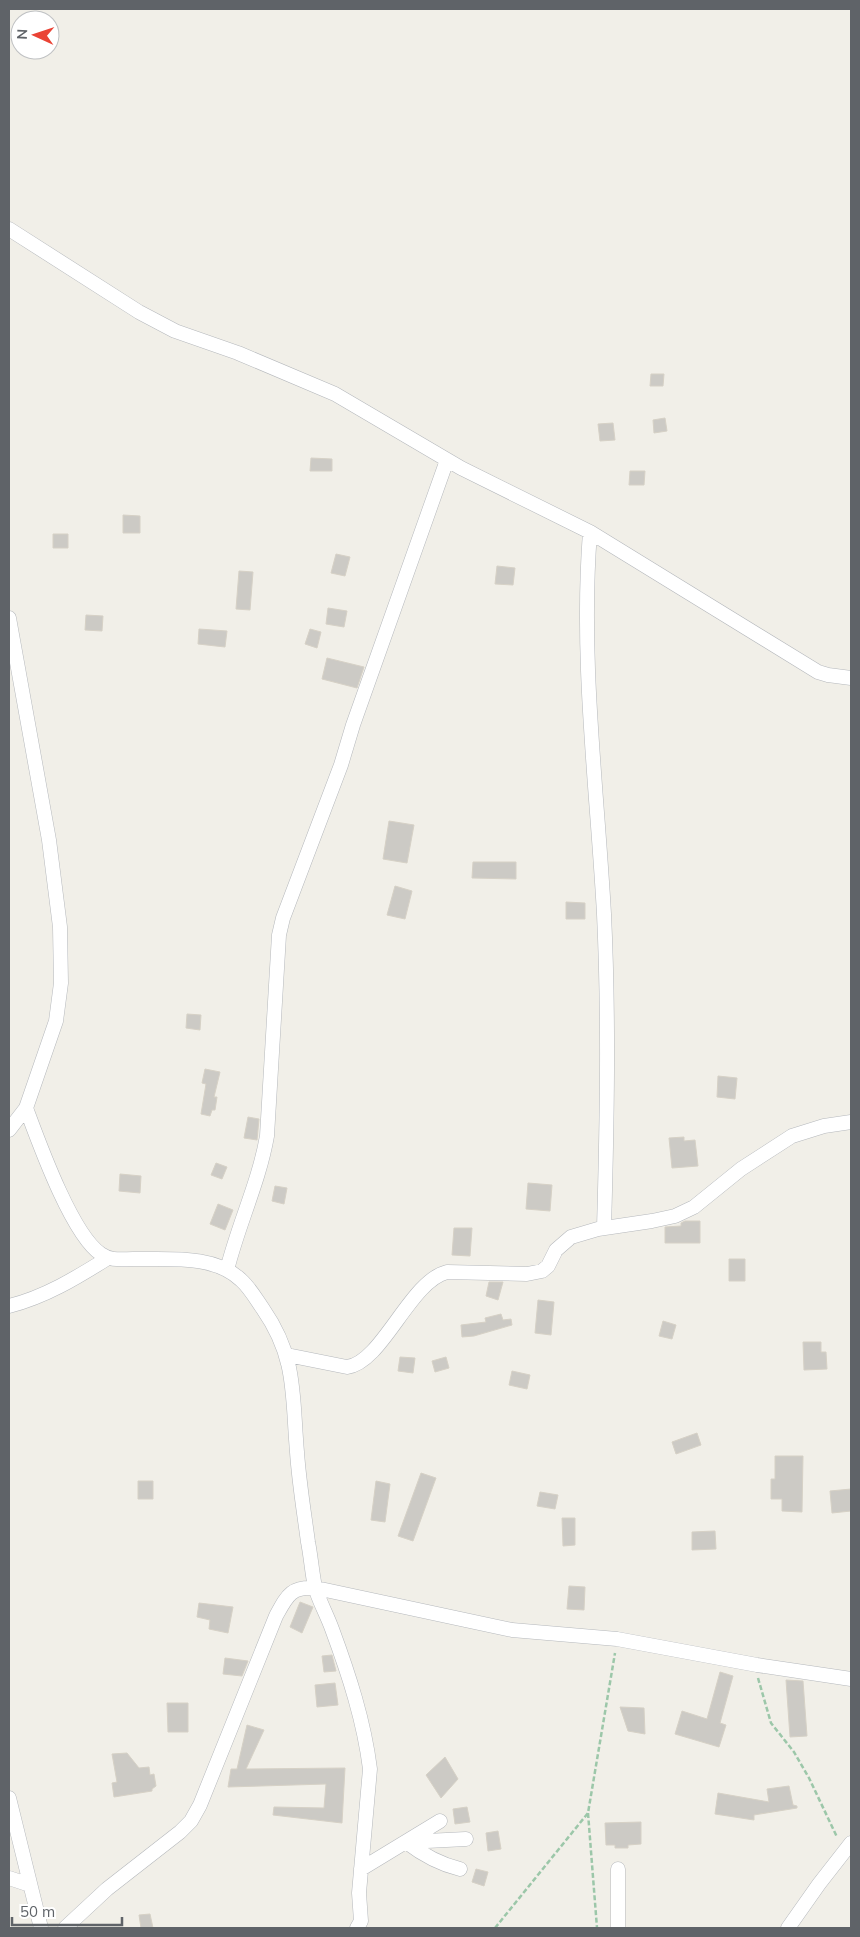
<svg xmlns="http://www.w3.org/2000/svg" width="860" height="1937" viewBox="0 0 860 1937" font-family="Mulish,sans-serif">
  <style>
    .building { fill: #cccac5; stroke: #d6d1c6 }
    .lines { fill: none; stroke-linecap: round; stroke-linejoin: round }
    .street-casing { stroke: #b5b8bc; stroke-width: 15 }
    .path { stroke: #9cc7a9; stroke-width: 2.5; stroke-dasharray: 5 2.5; stroke-linecap: butt }
    .street { stroke: #fff; stroke-width: 14 }
  </style>
  <rect width="100%" height="100%" fill="#f1efe8"/>
  <!-- building -->
  <path class="building" d="M651 374H664L663 386H650Z
    M665 418 667 431 654 433 653 420Z
    M613 423 615 440 600 441 598 424Z
    M311 458 332 459V471H310Z
    M630 471H645L644 485H629Z
    M123 515 140 516V533H123Z
    M53 534H68V548H53Z
    M336 554 350 557 345 576 331 573Z
    M497 566 515 568 513 585 495 584Z
    M239 571 253 572 250 610 236 609Z
    M328 608 347 611 344 627 326 624Z
    M86 615 103 616 102 631 85 630Z
    M199 629 227 631 225 647 198 644Z
    M310 629 321 632 317 648 305 644Z
    M327 658 364 667 357 688 322 679Z
    M389 821 414 825 407 863 383 859Z
    M473 862H516V879L472 878Z
    M395 886 412 891 405 919 387 915Z
    M566 902 585 903V919H566Z
    M187 1014 201 1015 200 1030 186 1028Z
    M205 1069 220 1072 214 1097H217L215 1110H212L210 1116 201 1114 206 1084 202 1083Z
    M718 1076 737 1078 735 1099 717 1097Z
    M248 1117 259 1119 257 1140 244 1138Z
    M684 1137V1141L695 1140 698 1166 672 1168 669 1138Z
    M216 1163 227 1167 222 1179 211 1175Z
    M120 1174 141 1176 140 1193 119 1191Z
    M528 1183 552 1185 550 1211 526 1209Z
    M275 1186 287 1188 284 1204 272 1201Z
    M218 1204 233 1210 225 1230 210 1224Z
    M685 1221H700V1243H665V1227L681 1226V1223Z
    M454 1228H472L470 1256 452 1255Z
    M729 1259H745V1281H729Z
    M489 1282H503L498 1300 486 1296Z
    M538 1300 554 1302 551 1335 535 1333Z
    M501 1314 503 1320 511 1319 512 1325 474 1336 462 1337 461 1325 486 1322 485 1318Z
    M663 1321 676 1325 672 1339 659 1336Z
    M803 1342H821V1352H826L827 1369 804 1370Z
    M400 1357 415 1358 413 1373 398 1371Z
    M446 1357 449 1368 435 1372 432 1361Z
    M512 1371 530 1375 527 1389 509 1385Z
    M697 1433 701 1445 676 1454 672 1442Z
    M775 1456H803L802 1512 782 1511V1499H771V1479H775Z
    M421 1473 436 1478 413 1541 398 1536Z
    M138 1481H153V1499H138Z
    M376 1481 390 1484 385 1522 371 1520Z
    M851 1489V1511L832 1513 830 1491Z
    M540 1492 558 1495 555 1509 537 1506Z
    M562 1518H575V1545L563 1546Z
    M715 1531 716 1549 692 1550V1532Z
    M569 1586 585 1587 584 1610 567 1609Z
    M300 1602 313 1607 302 1633 290 1627Z
    M199 1603 233 1607 228 1633 209 1629 210 1620 197 1617Z
    M332 1655 336 1671 324 1672 322 1656Z
    M225 1658 248 1661 242 1676 223 1674Z
    M720 1672 733 1676 720 1723 726 1725 719 1747 675 1734 682 1711 707 1719Z
    M786 1680 803 1681 807 1736 790 1737Z
    M335 1683 338 1705 317 1707 315 1685Z
    M167 1703H188V1732H168Z
    M620 1707 644 1708 645 1734 628 1731Z
    M247 1725 264 1730 246 1769 345 1768 342 1823 273 1815 274 1807 324 1808 326 1784 228 1787 231 1769H237Z
    M127 1753 139 1768 149 1767 150 1775 154 1774 156 1786 152 1789V1791L114 1797 112 1783 117 1782 112 1754Z
    M445 1757 458 1779 441 1798 426 1775Z
    M789 1786 793 1805 797 1806V1808L754 1815V1820L715 1814 718 1793 769 1802 767 1789Z
    M467 1807 470 1822 455 1824 453 1809Z
    M641 1822V1844L628 1845V1848H615V1845H606L605 1823Z
    M498 1831 501 1849 488 1851 486 1833Z
    M476 1869 488 1872 484 1886 472 1882Z
    M150 1914 153 1928H141L139 1915Z"/>
  <g class="lines">
    <defs>
      <path id="street" d="M9 229 139 312 175 331 238 353 335 394 461 468 590 532 818 672 828 675 851 678
        M590 532C580 659 597 787 604 914 609 1019 607 1123 604 1228
        M9 618 49 840 60 927 61 983 56 1021 26 1108C39 1143 72 1235 101 1254 110 1261 122 1259 133 1259 167 1260 214 1254 241 1280 250 1288 256 1299 263 1309 297 1358 292 1395 297 1452 299 1482 304 1512 308 1542 311 1557 312 1573 315 1587 319 1601 327 1615 332 1629 349 1675 364 1721 370 1769L359 1893 361 1921 357 1928
        M9 1130 26 1108
        M227 1270C238 1225 259 1182 267 1136L279 935 283 918 341 765 353 725 447 460
        M9 1306C45 1297 76 1278 108 1258
        M287 1355 347 1367C382 1363 410 1281 447 1272L527 1274 542 1271 548 1266 556 1250 571 1237 598 1229 652 1221 675 1216 694 1207 741 1169 792 1136 824 1126 851 1122
        M9 1798 41 1928
        M406 1842C423 1855 439 1864 460 1869
        M407 1842 466 1839
        M361 1869 440 1821
        M618 1869V1928
        M9 1878 30 1885
        M65 1928 107 1889 180 1832 191 1821 200 1805 276 1616C287 1596 291 1586 316 1588L512 1630 617 1639 757 1665 851 1679
        M788 1928 819 1884 851 1843"/>
    </defs>
    <!-- street casing -->
    <use href="#street" class="street-casing"/>
    <!-- path -->
    <path class="path" d="M758 1678 771 1723 794 1752 809 1778 837 1837
      M588 1813 597 1928
      M495 1928 588 1813 615 1653"/>
    <!-- street -->
    <use href="#street" class="street"/>
  </g>
  <!-- border -->
  <rect width="860" height="1937" fill="none" stroke="#5f6368" stroke-width="20"/>
  <!-- north arrow -->
  <g transform="translate(35 35) rotate(273)"><circle r="24" fill="#ffffff" stroke="#bfc1c3"/>
  <path d="M0-4L9 19L0 12L-9 19Z" fill="#ea4335"/>
  <text y="-8" font-size="14" font-weight="bold" text-anchor="middle" fill="#5f6368">N</text>
  </g>
  <!-- scale -->
  <path d="M12 1917v8h110v-8" fill="none" stroke="#5f6368" stroke-width="2.5"/>
  <text x="20" y="1917" font-size="15" fill="#5f6368" stroke="#ffffff" stroke-width="4" paint-order="stroke">50 m</text>
</svg>
